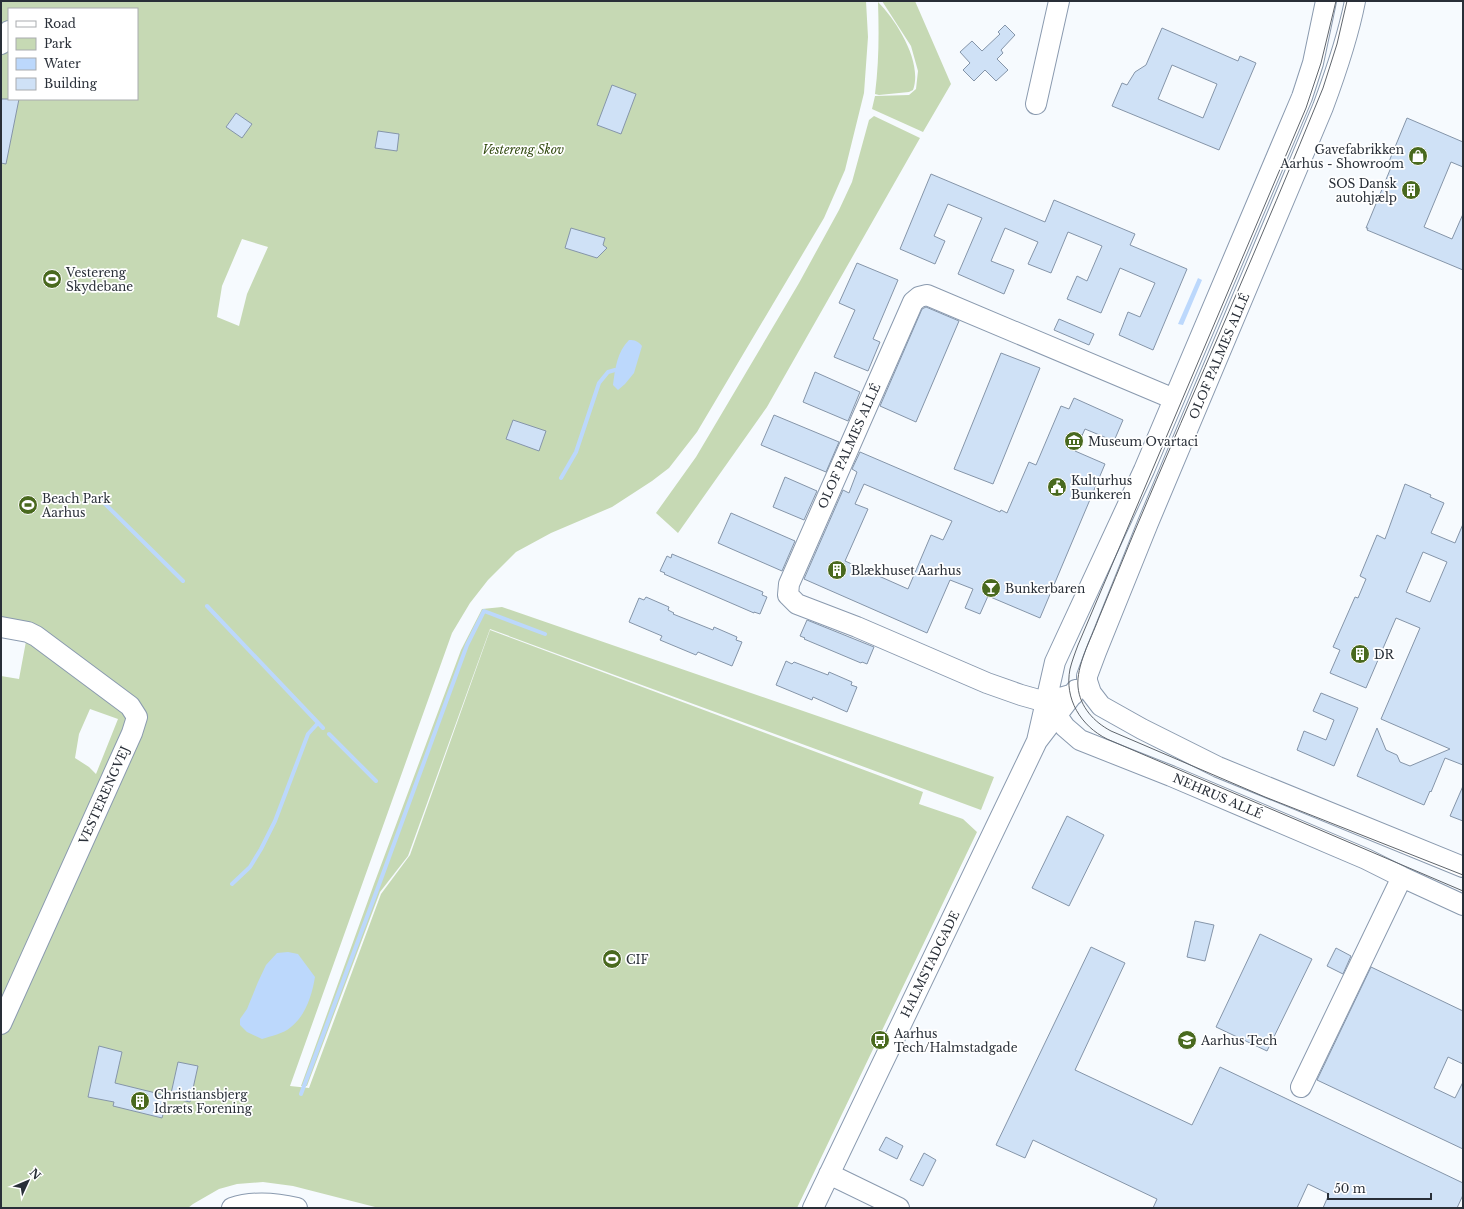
<svg xmlns="http://www.w3.org/2000/svg" width="1464" height="1209" viewBox="0 0 1464 1209" font-family="'Libre Baskerville',serif">
  <style>
    .green { fill: #c6d9b4; fill-rule: evenodd }
    .water { fill: #bcd8fc }
    .lines { fill: none; stroke-linecap: round; stroke-linejoin: round }
    .stream { stroke: #bcd8fc; stroke-width: 4 }
    .building { fill: #cfe1f6; stroke: #8595a9; fill-rule: evenodd }
    .minor-casing { stroke: #8a9aaf; stroke-width: 22 }
    .minor { stroke: #fff; stroke-width: 20 }
    .tram { stroke: #5f656c; stroke-width: 1 }
    .labels { text-anchor: middle; dominant-baseline: central; stroke-width: 3.5; stroke-linejoin: round; paint-order: stroke }
    .park-label { font-size: 12px; font-style: italic; fill: #334b11; stroke: #fff }
    .poi-label { font-size: 12px; fill: #292f38; stroke: #fff; text-anchor: start }
    .street-label { font-size: 12px; fill: #292f38; stroke: #fff }
  </style>
  <rect width="100%" height="100%" fill="#f6fafe"/>
  <!-- green -->
  <path class="green" d="M1 1H866L868 37 864 93 845 170 824 218 697 432 669 468 652 481 612 507 551 533 516 552 488 580 470 603 452 633 290 1086 309 1088 381 894 410 855 490 630 923 792 919 804 963 819 977 832 797 1208H379L293 1186 263 1182 237 1184 219 1189 193 1204 188 1208H1V676L19 679 27 636 1 631ZM9 9H137V99H9ZM242 239 268 247 247 294 239 326 217 317 222 286ZM90 709 118 719 96 774 89 767 75 758 79 734Z
    M882 1H915L951 84 923 132 872 109 875 96 909 95 916 89 918 71 911 46Z
    M878 2C897 21 923 63 913 90L909 92 879 95 875 94C879 63 879 33 878 2Z
    M874 116 920 138 767 407 678 533 656 513 696 457 799 283 839 210 852 182 869 120Z
    M502 607 994 777 981 810 490 629 408 856 380 892 307 1086H301L374 884 461 650 482 609Z"/>
  <!-- water -->
  <path class="water" d="M1198 278 1202 280 1183 325 1178 324Z
    M629 340C635 340 638 341 642 346L634 373 625 384 618 390 613 385C615 369 617 352 629 340Z
    M288 952 298 954 315 977C312 995 306 1015 291 1027 283 1034 271 1036 262 1039L247 1032 240 1025V1019L247 1009 258 982 266 965 277 953Z"/>
  <g class="lines">
    <!-- stream -->
    <path class="stream" d="M561 478 576 452 599 383 608 372 615 370
      M98 497 183 581
      M207 606 323 728
      M329 734 376 781
      M232 884 250 867 261 849 275 821 308 734 318 723
      M301 1094 377 890 467 645 484 611 545 634"/>
  </g>
  <!-- building -->
  <path class="building" d="M1005 25 1015 35 1001 50 1003 53 997 59 1008 70 996 81 985 70 974 81 963 70 970 63 960 52 972 41 982 51 1000 34 998 32Z
    M1162 28 1238 61 1240 56 1256 63 1219 150 1112 106 1122 83 1127 85 1135 72 1146 65ZM1172 65 1217 84 1203 118 1158 99Z
    M612 85 636 94 621 134 597 125Z
    M1 99H19L6 164 1 163Z
    M236 113 252 124 242 138 226 127Z
    M1407 118 1463 142V167L1451 162 1424 227 1452 239 1463 214V270L1367 230 1368 228H1366L1392 165 1388 164Z
    M378 131 399 134 397 151 375 148Z
    M931 174 1045 222 1054 200 1135 234 1130 245 1187 269 1153 350 1119 335 1128 312 1140 317 1155 283 1120 268 1101 313 1067 299 1077 276 1087 281 1102 246 1068 232 1051 273 1028 264 1038 242 1005 228 991 261 1014 270 1004 294 958 274 982 218 948 204 934 236 945 241 935 264 900 249Z
    M571 228 605 238 603 245 607 248 597 258 565 248Z
    M857 263 898 280 873 339 880 342 868 371 834 357 855 310 839 303Z
    M926 307 959 321 916 422 880 406 922 309Z
    M1059 319 1094 334 1089 345 1054 330Z
    M1001 353 1040 368 993 484 954 469Z
    M815 372 860 392 848 421 803 402Z
    M1074 398 1123 420 1114 441 1085 429 1075 451 1105 464 1040 618 988 596 980 614 965 608 973 589 950 580 927 633 804 579 843 490 849 493 857 472 852 469 860 452 1000 512 1001 510 1007 513 1029 462 1036 465 1061 406 1069 409ZM864 484 952 521 943 540 931 535 908 589 845 561 868 509 855 504Z
    M774 415 839 442 826 472 761 445Z
    M513 420 546 431 539 451 506 439Z
    M785 477 817 491 804 520 773 507Z
    M1405 484 1431 495 1430 497 1444 503 1431 533 1455 543 1463 524V765L1445 758 1431 792 1430 791 1424 805 1357 776 1377 728 1386 750 1397 755 1400 762 1410 766 1450 749 1381 719 1420 628 1396 618 1366 688 1330 673 1340 650 1333 647 1355 597 1358 598 1366 579 1360 576 1377 535 1385 539ZM1423 552 1447 562 1430 602 1406 592Z
    M731 513 795 541 782 571 718 543Z
    M672 554 763 592 762 595 767 597 760 614 754 612V613L664 574 665 573 660 571 667 556 671 558Z
    M646 597 669 607 668 610 674 613 673 614 713 630 714 627 737 637 736 640 742 642 732 666 698 652 696 655 660 640 662 636 629 622 639 598 644 600Z
    M807 620 874 647 867 664 862 662 861 663 804 639 805 638 800 636Z
    M786 661 792 664 794 662 828 675 829 672 852 682 851 685 857 687 847 712 813 697 812 700 776 685Z
    M1321 693 1358 708 1334 766 1297 750 1304 731 1326 740 1334 720 1313 711Z
    M1463 786V821L1450 816Z
    M1067 816 1104 835 1069 906 1032 888Z
    M1195 921 1214 925 1205 961 1187 957Z
    M1260 934 1312 959 1267 1051 1216 1027Z
    M1091 947 1125 963 1075 1070 1192 1125 1220 1067 1463 1183V1195L1457 1208H1323L1329 1194 1308 1184 1297 1208H1153L1157 1199 1033 1140 1025 1158 996 1145Z
    M1336 948 1351 956 1343 974 1327 966Z
    M1371 967 1463 1011V1064L1448 1057 1434 1088 1455 1098 1463 1082V1149L1317 1080Z
    M99 1046 122 1052 115 1083 168 1096 162 1118 113 1106 114 1102 88 1097Z
    M178 1062 198 1066 190 1102 170 1098Z
    M886 1137 903 1146 897 1159 879 1150Z
    M924 1153 936 1160 923 1186 910 1180Z"/>
  <g class="lines">
    <defs>
      <path id="minor" d="M1355 1C1348 37 1336 72 1323 107L1148 523 1096 652 1087 676V681L1091 693 1101 706 1142 729 1218 767 1463 867
        M1 44 9 31
        M1036 104 1059 1
        M1 627 28 632 36 636 130 706 137 717 132 733 1 1024
        M1073 695H1070L1046 702 1021 695 987 683 857 627 797 604 788 595 789 584 913 302 919 297 927 295 1174 399
        M1050 706 1065 727 1080 740 1171 776 1366 859 1402 877 1463 905
        M1037 741 1055 662 1061 649 1144 470 1302 97 1313 63 1326 1
        M1301 1087 1402 877
        M829 1174 899 1208
        M232 1208C253 1201 276 1203 297 1208
        M813 1208 1037 741 1076 690"/>
    </defs>
    <!-- minor casing -->
    <use href="#minor" class="minor-casing"/>
    <!-- minor -->
    <use href="#minor" class="minor"/>
    <!-- tram -->
    <path class="tram" d="M1336 1 1321 63 1306 108 1078 645C1075 653 1072 661 1070 669 1064 699 1081 726 1107 739L1463 891
      M1347 1 1337 44 1323 88C1262 238 1196 386 1133 535 1121 563 1110 592 1098 620 1091 639 1076 666 1078 687 1080 707 1094 722 1111 731L1265 797 1463 875"/>
  </g>
  <!-- icons -->
  <defs>
    <symbol id="shop-disc" viewBox="-11 -11 22 22"><circle r="9.5" fill="#49691e" stroke="#fff"/><path d="M-5-2.5h2.3a2.7 3.5 0 0 1 5.4 0H5L5.5 6h-11ZM-1.5-2.5h3a1.5 2.3 0 0 0-3 0Z" fill="#fff"/></symbol>
    <symbol id="building-disc" viewBox="-11 -11 22 22"><circle r="9.5" fill="#49691e" stroke="#fff"/><path d="M-4-6H4V6H1V3H-1V6H-4ZM-2.5-4.3h1.7v1.8h-1.7ZM.8-4.3h1.7v1.8H.8ZM-2.5-1h1.7V.8h-1.7ZM.8-1h1.7V.8H.8Z" fill="#fff"/></symbol>
    <symbol id="stadium-disc" viewBox="-11 -11 22 22"><circle r="9.5" fill="#49691e" stroke="#fff"/><path d="M0-5a6.5 5 0 1 0 0 10a6.5 5 0 1 0 0-10ZM-3.5-1.8h7v3.6h-7Z" fill="#fff"/></symbol>
    <symbol id="museum-disc" viewBox="-11 -11 22 22"><circle r="9.5" fill="#49691e" stroke="#fff"/><path d="M0-6L6-3V-2H-6V-3ZM-5-1h2V3h-2ZM-1-1h2V3h-2ZM3-1h2V3H3ZM-6 4H6V6H-6Z" fill="#fff"/></symbol>
    <symbol id="civic-disc" viewBox="-11 -11 22 22"><circle r="9.5" fill="#49691e" stroke="#fff"/><path d="M-.6-6.5H3V-4.5H.6V-3L4-1V1h2V6H-6V1h2V-1L-.6-3ZM-1.2 2.5V6h2.4V2.5Z" fill="#fff"/></symbol>
    <symbol id="bar-disc" viewBox="-11 -11 22 22"><circle r="9.5" fill="#49691e" stroke="#fff"/><path d="M-6-5H6L.8 .8V4.5H3.5V6h-7V4.5H-.8V.8Z" fill="#fff"/></symbol>
    <symbol id="bus-disc" viewBox="-11 -11 22 22"><circle r="9.5" fill="#49691e" stroke="#fff"/><path d="M-5-6H5V4H4V6H2V4H-2V6H-4V4H-5ZM-3.5-4V0h7V-4ZM-3.5 1.2v1.5H-2V1.2ZM2 1.2v1.5H3.5V1.2Z" fill="#fff"/></symbol>
    <symbol id="school-disc" viewBox="-11 -11 22 22"><circle r="9.5" fill="#49691e" stroke="#fff"/><path d="M0-5L7-2L0 1L-7-2ZM-4 1L0 2.5L4 1V4Q0 6-4 4Z" fill="#fff"/></symbol>
  </defs>
  <g fill-rule="evenodd">
    <use href="#shop-disc" x="1407" y="145" width="22" height="22"/>
    <use href="#building-disc" x="1400" y="179" width="22" height="22"/>
    <use href="#stadium-disc" x="41" y="268" width="22" height="22"/>
    <use href="#museum-disc" x="1063" y="430" width="22" height="22"/>
    <use href="#civic-disc" x="1046" y="476" width="22" height="22"/>
    <use href="#stadium-disc" x="17" y="494" width="22" height="22"/>
    <use href="#building-disc" x="826" y="559" width="22" height="22"/>
    <use href="#bar-disc" x="980" y="577" width="22" height="22"/>
    <use href="#building-disc" x="1349" y="643" width="22" height="22"/>
    <use href="#stadium-disc" x="601" y="948" width="22" height="22"/>
    <use href="#bus-disc" x="869" y="1029" width="22" height="22"/>
    <use href="#school-disc" x="1176" y="1029" width="22" height="22"/>
    <use href="#building-disc" x="129" y="1090" width="22" height="22"/>
  </g>
  <g class="labels">
    <!-- park labels -->
    <g class="park-label">
      <text x="523" y="149">Vestereng Skov</text>
    </g>
    <!-- poi labels -->
    <g class="poi-label">
      <text x="1404" y="149" text-anchor="end">Gavefabrikken<tspan x="1404" dy="14">Aarhus - Showroom</tspan></text>
      <text x="1397" y="183" text-anchor="end">SOS Dansk<tspan x="1397" dy="14">autohjælp</tspan></text>
      <text x="66" y="272">Vestereng<tspan x="66" dy="14">Skydebane</tspan></text>
      <text x="1088" y="441">Museum Ovartaci</text>
      <text x="1071" y="480">Kulturhus<tspan x="1071" dy="14">Bunkeren</tspan></text>
      <text x="42" y="498">Beach Park<tspan x="42" dy="14">Aarhus</tspan></text>
      <text x="851" y="570">Blækhuset Aarhus</text>
      <text x="1005" y="588">Bunkerbaren</text>
      <text x="1374" y="654">DR</text>
      <text x="626" y="959">CIF</text>
      <text x="894" y="1033">Aarhus<tspan x="894" dy="14">Tech/Halmstadgade</tspan></text>
      <text x="1201" y="1040">Aarhus Tech</text>
      <text x="154" y="1094">Christiansbjerg<tspan x="154" dy="14">Idræts Forening</tspan></text>
    </g>
    <!-- street labels -->
    <g class="street-label">
      <text transform="translate(1219 356) rotate(-67)">OLOF PALMES ALLÉ</text>
      <text transform="translate(849 446) rotate(-66)">OLOF PALMES ALLÉ</text>
      <text transform="translate(104 795) rotate(-66)">VESTERENGVEJ</text>
      <text transform="translate(1218 796) rotate(23)">NEHRUS ALLÉ</text>
      <text transform="translate(930 964) rotate(-64)">HALMSTADGADE</text>
    </g>
  </g>
  <!-- border -->
  <rect width="1464" height="1209" fill="none" stroke="#292f38" stroke-width="4"/>
  <!-- legend -->
  <rect x="8" y="8" width="130" height="92" fill="#ffffff" stroke="#a9acaf"/>
  <rect x="16" y="21" width="20" height="6" fill="#ffffff" stroke="#a9acaf"/>
  <text x="44" y="28" font-size="12" fill="#292f38">Road</text>
  <rect x="16" y="38" width="20" height="12" fill="#c6d9b4" stroke="#a9acaf"/>
  <text x="44" y="48" font-size="12" fill="#292f38">Park</text>
  <rect x="16" y="58" width="20" height="12" fill="#bcd8fc" stroke="#a9acaf"/>
  <text x="44" y="68" font-size="12" fill="#292f38">Water</text>
  <rect x="16" y="78" width="20" height="12" fill="#cfe1f6" stroke="#a9acaf"/>
  <text x="44" y="88" font-size="12" fill="#292f38">Building</text>
  <!-- north arrow -->
  <g transform="translate(28 1181) rotate(46)" stroke="#ffffff" stroke-width="3" paint-order="stroke">
  <path d="M0-3L7 15L0 10L-7 15Z" fill="#292f38"/>
  <text y="-6" font-size="11" font-weight="bold" text-anchor="middle" fill="#292f38">N</text>
  </g>
  <!-- scale -->
  <path d="M1328 1193v6h103v-6" fill="none" stroke="#292f38" stroke-width="2"/>
  <text x="1334" y="1193" font-size="12" fill="#292f38" stroke="#ffffff" stroke-width="3" paint-order="stroke">50 m</text>
</svg>
